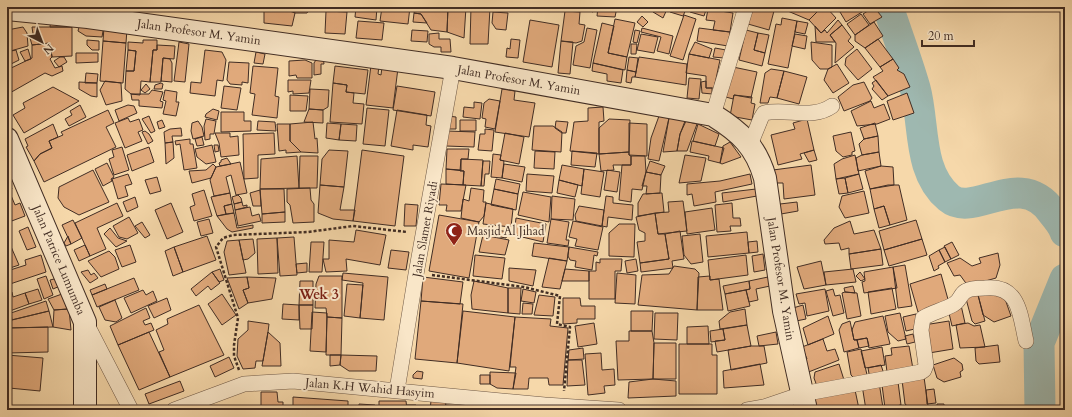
<svg xmlns="http://www.w3.org/2000/svg" width="1072" height="417" viewBox="0 0 1072 417" font-family="Cardo,serif">
  <style>
    .lines { fill: none; stroke-linecap: round; stroke-linejoin: round }
    .river { stroke: #9eb8b0; stroke-width: 31 }
    .building { fill: #e0a97b; stroke: #412d24 }
    .street-casing { stroke: #6e5846; stroke-width: 16 }
    .secondary-casing { stroke: #412d24; stroke-width: 24 }
    .path { stroke: #412d24; stroke-width: 2.5; stroke-dasharray: 3 2; stroke-linecap: butt }
    .street { stroke: #f9e6c8; stroke-width: 15 }
    .secondary { stroke: #f9e6c8; stroke-width: 22 }
    .labels { text-anchor: middle; dominant-baseline: central; stroke-width: 4; stroke-linejoin: round; paint-order: stroke }
    .street-label { font-size: 12px; fill: #412d24; stroke: #f9e6c8 }
    .poi-label { font-size: 12px; fill: #412d24; stroke: #f9e6c8; text-anchor: start }
    .quarter-label { font-size: 14px; font-weight: bold; fill: #7a1f14; stroke: #f9e6c8 }
  </style>
  <rect width="100%" height="100%" fill="#f6d8aa"/>
  <filter id="stains"><feTurbulence type="fractalNoise" baseFrequency=".005" numOctaves="4"/><feColorMatrix values="0 0 0 0 .2 0 0 0 0 .09 0 0 0 0 .02 0 0 0 .5 -.17"/></filter>
  <radialGradient id="worn" r=".72"><stop offset=".6" stop-color="#630" stop-opacity="0"/><stop offset="1" stop-color="#630" stop-opacity=".3"/></radialGradient>
  <g class="lines">
    <!-- river -->
    <path class="river" d="M888 7C897 34 907 60 915 88 925 124 917 171 949 198 974 219 1020 167 1052 212 1057 218 1063 225 1065 232
      M1040 410 1039 343 1065 279"/>
  </g>
  <!-- building -->
  <path class="building" d="M264 7H287V10L295 13 292 26 264 23Z
    M292 7H311L307 13H295Z
    M314 7H325V10L314 11Z
    M325 7H344L343 10H325Z
    M356 7H377L376 20 355 17Z
    M382 7H410L408 24 380 21Z
    M415 7H448L447 32 431 30 421 14 414 13Z
    M448 7H466L464 38 447 32Z
    M471 7 490 8 488 44H470Z
    M579 7H595L593 12Z
    M598 7H617L615 17 597 16Z
    M650 7H668L663 18 653 12Z
    M672 7H687L683 16 670 12Z
    M691 7H707L704 16 690 12Z
    M712 7H743L742 13Z
    M753 7H775L769 30 748 24Z
    M784 7H822L809 20 783 9Z
    M822 7H826L836 18 821 33 809 20Z
    M837 7H870L846 22Z
    M874 7 882 17 870 24 863 14Z
    M708 9 733 13 730 32 713 30 715 21 706 20Z
    M326 11 347 12 345 34 325 33Z
    M565 11 580 12 579 24 585 25 582 41 576 43 561 41Z
    M493 12 508 13 506 30 496 29 492 23Z
    M414 13 421 14 427 23 413 22Z
    M861 14 869 25 855 35 847 24Z
    M684 15 696 19 683 60 670 56Z
    M642 16 648 22 643 27 637 22Z
    M51 18 74 22 72 27H50Z
    M782 18 797 21 788 68 768 64 776 24 781 25Z
    M615 19 635 23 627 57 608 53Z
    M530 20 559 25 552 67 523 62Z
    M838 20 842 25 830 35 835 42H816L815 26 821 33 825 30 827 33Z
    M358 21 384 23 382 40 356 38Z
    M797 21 808 23 805 34 795 32Z
    M874 22 883 36 865 48 855 41V35Z
    M84 23 104 25 102 37 86 36 78 31 79 27Z
    M602 23 614 26 608 53 627 57 625 70 593 63Z
    M842 25 851 37 848 41 854 47 835 63 836 43 830 35Z
    M23 27 27 33 28 46 7 52V30Z
    M32 27H72V56L52 57 50 43 32 45 30 38 33 34Z
    M104 27 127 29 126 43 103 41Z
    M587 28 597 30 590 68 573 65 576 46 584 42Z
    M642 28 673 36 669 54 657 51 661 37 641 32Z
    M699 28 730 32 728 46 697 41Z
    M412 30 428 31 427 42 411 41Z
    M635 30 640 31 637 43 633 42Z
    M746 30 758 33 754 50 765 53 762 66 739 60Z
    M439 33V39H450L451 52H441V47H434L429 44V34Z
    M758 33 769 35 765 53 754 50Z
    M641 34 658 37 654 53 637 50Z
    M795 34 807 36 805 49 792 46Z
    M511 39 520 40 518 58 506 57 507 48 510 49Z
    M878 39 893 59 880 67 865 48Z
    M87 40 99 41V50H92L87 45Z
    M143 40H157V50H153L150 82 141 81 140 95 131 94 125 89 126 71H134L136 51 128 50V42L143 43Z
    M103 41 126 43 123 83 100 81Z
    M561 41 573 42 570 74 558 73Z
    M179 42 189 44 185 82 174 81Z
    M695 42 712 49 709 58 689 54Z
    M811 42 832 45V67L828 69H820L812 60Z
    M50 43 52 57 50 59 55 68 62 66 63 71 52 76 45 73 8 94 7 70 32 58V45Z
    M631 44H637L636 54H631Z
    M157 45 175 46 174 59 163 58 161 82H150L153 50H157Z
    M715 48 726 50 724 58 713 57Z
    M28 49 31 59 25 61 20 52Z
    M857 49 872 69 858 80 845 65 846 58Z
    M16 50 19 60 7 66V52Z
    M128 50 136 51 134 71H126Z
    M205 50 222 52 226 60 223 81 217 80 215 96 190 93 191 82 201 83Z
    M256 52 265 54 263 64 254 63Z
    M76 53H98V62L76 63Z
    M689 54 720 60 714 88H706V76L686 73Z
    M319 55 323 56 324 64H321V74L314 75V63Z
    M60 57H64L67 62 59 67 54 61Z
    M629 57 638 58 636 72 627 70Z
    M639 57 687 64 686 85 635 77Z
    M163 58 170 59 172 63V82L161 81Z
    M893 59 899 68 897 70 904 74 910 87 888 96 873 77 883 71 880 67Z
    M305 60 312 63V78H297L296 75 289 76V61Z
    M229 62 249 63 248 83 242 82V85L230 84 227 80Z
    M593 63 623 70 621 83 607 81V74L592 71Z
    M837 64 849 83 833 93 824 80 828 69Z
    M371 65 379 66 378 74 381 75 382 67 398 68 393 108 366 105Z
    M253 66 278 68 275 96 279 97 277 118 252 115 255 94 250 93Z
    M335 66 368 70 365 94 346 92 347 85 333 83Z
    M733 67 757 72 751 98 734 95 733 99 726 97Z
    M771 69 784 71 777 98 770 97 768 103H760L765 73Z
    M627 70 636 72 635 77H632L631 83 626 82Z
    M784 71 807 77 799 104 777 98Z
    M86 73 98 74 97 83H85Z
    M689 78 701 79 699 99 687 98Z
    M288 80H311L309 93 293 94V91L288 92Z
    M876 80 888 96 882 100 872 89 874 86 872 83Z
    M105 81 121 83 122 101 106 105 100 90Z
    M706 81V88H712V94L702 93 701 82Z
    M79 82 97 83V97L91 96 79 89Z
    M864 82 872 98 870 101 844 111 838 97 853 85Z
    M161 83 163 84 162 89H154L155 85Z
    M333 83 347 85 346 92 354 93 353 103 364 104 362 124 330 122Z
    M146 84 150 89 145 93 141 90Z
    M224 86 241 88 237 110 221 108Z
    M397 86 435 92 431 116 393 110Z
    M53 87 79 101 24 133 13 115 25 108 23 103Z
    M310 89 329 90 328 107 323 110 309 109Z
    M502 89 515 91 514 100 535 103 529 137 495 132Z
    M152 90 163 92 160 101 163 102 162 108 139 106V100H132L131 94H149Z
    M165 90 177 92 176 102H179L176 116 163 114 166 101 163 100Z
    M907 93 914 113 893 120 887 101Z
    M290 95 308 96 306 111H290Z
    M734 95 752 97 751 103 755 104 752 120 730 116Z
    M489 99 500 101 495 129 485 127 486 119 482 118 484 103Z
    M871 101 874 108 884 104 890 119 877 124 857 126 851 111Z
    M474 102 482 103 480 119 463 117 464 107 474 108Z
    M80 105 86 117 69 126 65 119 72 115 70 111Z
    M128 105 134 106 137 113 119 121 115 110Z
    M603 107 604 121 599 122V154L570 151 574 122 588 121V108Z
    M367 108 389 110 385 146 363 144Z
    M213 109 219 111 217 120 205 117 206 114Z
    M309 109 323 110V123L304 122Z
    M108 110 114 123 106 127 116 147 44 182 34 161 40 154 52 148 49 141 63 135 61 132Z
    M397 110 427 115 426 125 431 126 428 147 413 145V150L391 146Z
    M221 112H244V121H251V131L221 132Z
    M149 116 155 131 151 133 142 119Z
    M448 116 456 117V129H447Z
    M659 116 669 118 659 161 648 159 651 138Z
    M128 118 130 122 139 119 143 130 138 132 142 141 125 148 115 123Z
    M669 118 686 121 680 134 677 151 663 152Z
    M206 119 216 121 214 134H210V139L205 140 204 126Z
    M609 119 630 120 629 152 599 154V128Z
    M807 119 814 150 800 154 802 159 778 165 771 135 795 129 793 123Z
    M162 120 165 127 159 129 157 122Z
    M460 120H476V131H460Z
    M198 121 202 127 204 136 193 139 191 131 192 123Z
    M258 121 275 122 276 131 257 130Z
    M556 121 568 122 566 133H562L555 128Z
    M685 121 697 124 687 151H677L680 134Z
    M313 122 315 139 317 138 318 153 301 152 290 141V124Z
    M327 123 341 124 339 140 326 138Z
    M629 123 647 124V156L629 155Z
    M875 123 878 136 864 139 860 128Z
    M53 124 58 137 49 141 52 148 40 154 34 161 26 147 28 146 25 139Z
    M277 124H290V141L301 152 286 153V150L279 151Z
    M341 124 357 125 356 141 339 140Z
    M698 124 719 134 715 146 693 141Z
    M534 126H553L562 132 561 152 532 150Z
    M181 128 182 136H172L173 142 165 143 164 132 170 129Z
    M485 129 494 130 492 151 478 150 480 134H485Z
    M145 131 149 134 153 141 148 144 142 132Z
    M447 131 475 132 474 147 446 146Z
    M851 132 855 151 852 152V155L843 157 836 151 833 136Z
    M215 133H230V137L238 136 239 155 221 157 219 143Z
    M274 133 275 154 258 155V178L244 179 243 134Z
    M505 133 524 137 519 164 500 160Z
    M878 136 879 152 862 155 859 144 864 139Z
    M202 137 204 145 197 146 195 139Z
    M190 139V144H193L197 168 184 170 180 144 176 145 175 141Z
    M692 141 724 148 720 163 708 160 709 156 690 152Z
    M173 142 174 158 166 164 165 143Z
    M730 142 741 157 722 164 720 163 723 146Z
    M212 145 216 162 206 164 197 157 195 149Z
    M214 145H218L219 151 215 152Z
    M122 147 129 170 114 175 109 159 114 157 112 150Z
    M149 147 154 162 132 171 127 155Z
    M447 149H469L468 159H461V170L446 169Z
    M329 150 348 151 344 187 320 185 322 159Z
    M362 150 404 156 395 226 353 221Z
    M814 150 817 160 809 162 804 153Z
    M535 151 555 152 554 169 534 168Z
    M572 151 597 153 595 167 571 165Z
    M629 152V155L631 156V165H613L614 170 601 171 599 154Z
    M879 152 881 166 858 171 856 158 862 155Z
    M493 154 501 155 500 160 504 161 502 178 491 177Z
    M685 155 706 158 701 181 679 183Z
    M855 155 859 174 836 179 834 164 842 159Z
    M297 156 299 188 260 189 261 159Z
    M300 156H318L317 188H299Z
    M631 156H645L646 172 642 190 632 189 631 202 619 200 622 165H631Z
    M227 158 231 164 220 166 219 163 221 162V160Z
    M461 159 483 160 481 186 463 185 464 171H460Z
    M483 161H490L489 174H485L484 186H481Z
    M650 161 665 166 661 175 646 172Z
    M240 162 247 193 236 195 231 175 226 177 230 193 214 196 210 180 216 167Z
    M107 163 114 177 111 179 112 181 103 186 95 169Z
    M213 164 216 167 211 178 192 183 189 171 206 170Z
    M504 164 525 167 522 182 502 178Z
    M562 165 584 169 582 186 559 180Z
    M811 165 815 195 784 199 783 183H775L773 170Z
    M881 166 893 167 894 185 870 189 865 171Z
    M446 169 464 171 463 185 446 184Z
    M584 169 604 172 600 197 581 194Z
    M93 170 109 202 79 215 64 207 58 198 59 187Z
    M607 170 620 172 617 192 604 190Z
    M646 172 661 175 660 193 646 194 647 186H642Z
    M128 174 132 184 125 186 128 196 118 199 112 179Z
    M527 174 554 176 552 193 526 191Z
    M750 174 752 184 715 192 716 202 694 206 692 194 687 195V184L720 181Z
    M859 174 863 189 848 193 845 178Z
    M7 177 12 189 7 191Z
    M157 177 161 191 150 194 145 180Z
    M845 178 848 193 839 194 836 179Z
    M496 179 520 184 518 194 494 189Z
    M559 180 578 185 575 197 557 193Z
    M441 184 466 185 461 211H446L447 205H439Z
    M320 185 344 187 340 210H355L353 221 333 219 318 213Z
    M888 185H899L907 220 890 225 884 206 874 209 870 189Z
    M310 188 311 200 314 204V222L293 223 290 205 287 202V189Z
    M471 188 484 190 483 202H486L484 216 479 222 461 218 463 199 469 201Z
    M260 189H284L285 212 262 214Z
    M494 189 518 194 516 210 491 205Z
    M756 189 757 196 723 202 722 193Z
    M204 190 212 216 194 221 190 207 195 205 192 194Z
    M260 190 261 206H253L250 193Z
    M864 191 869 213 845 218 839 207 842 196Z
    M523 192 551 197 549 222 518 215Z
    M10 193 15 205 20 203 25 216 9 222 7 217V194Z
    M230 193 232 204 224 206 226 214 217 216 211 197Z
    M662 193 664 212 638 216V203L643 194Z
    M238 195 241 198 242 202 234 204 232 197Z
    M552 196 575 199 573 220 551 219Z
    M606 196 613 197V203L633 205 632 220 608 217 607 227 602 226Z
    M135 197 138 207 127 212 123 202Z
    M683 201 687 231 658 234 655 213 669 212 668 202Z
    M242 202 243 206 247 205V207L235 210 234 204Z
    M797 202 798 211 781 214 780 204Z
    M117 203 123 216 97 228 106 249 90 256 75 223Z
    M171 203 183 232 167 239 155 210Z
    M486 203 513 209 511 227 483 224Z
    M732 203 733 218H740L741 226H730L731 231 717 232 715 205Z
    M232 204 234 213 226 214 224 206Z
    M405 204 418 205 416 226H404Z
    M579 206 604 210 602 226 576 221 575 215Z
    M884 206 890 225 879 228 874 209Z
    M250 207 252 216 259 214 261 221 238 226 235 210Z
    M712 208 715 230 687 234 685 212Z
    M285 212V222L262 223V214Z
    M234 213 237 228 253 225V228L232 232 227 229 217 216Z
    M655 213 658 234H665L669 259 640 263 637 242 645 241V233L639 230 636 217Z
    M439 215 479 222 469 278 429 271Z
    M129 217 138 233 127 239 119 237 113 226Z
    M516 218 546 224 543 242 514 235Z
    M209 219 213 233 201 236 197 222Z
    M551 219 569 222 566 240H569L568 246 547 243Z
    M73 220 82 238 71 244 62 225Z
    M916 220 922 239 884 250 879 231Z
    M573 221 603 227 598 250 575 246 577 239 569 237Z
    M850 221 854 234 874 230 881 249 849 254V248L841 250 839 243 825 244 824 240 834 228Z
    M142 222 150 235 145 238 135 226Z
    M619 224H635L634 257 609 256V233Z
    M28 227 36 247 27 250 19 231Z
    M110 228 118 238 127 241 116 247 104 234Z
    M486 228 508 232 506 238 484 234Z
    M356 230 386 235 380 265 346 259 347 271 326 272 323 259H329V240L354 242Z
    M680 231 684 259 672 261 673 268 641 272 640 263 669 259 665 234Z
    M747 232 749 253 708 257 706 236Z
    M700 234 703 262 691 264 684 255 682 236Z
    M483 235 509 240 505 255 479 252Z
    M68 236 71 244 66 246 64 243Z
    M207 236 216 260 183 272 174 247Z
    M294 237 297 275 280 276 277 238Z
    M277 238 278 273 258 274 257 239Z
    M253 239 255 253 248 259 243 260 239 240Z
    M922 239 927 255 889 266 884 250Z
    M239 240 246 273 229 275 224 252 227 241Z
    M757 241 758 252 749 253 748 242Z
    M311 242H324L322 272H309Z
    M952 242 959 255 951 259 944 246Z
    M10 243 12 249 7 251V244Z
    M534 243 569 247 567 261 532 256Z
    M85 245 90 256 79 261 74 250Z
    M130 245 136 262 122 267 115 250Z
    M174 247 183 272 173 276 165 251Z
    M569 247 598 252 597 256 594 255 592 270 575 267 576 261 570 260 568 256Z
    M945 247 951 259 945 262 939 250Z
    M12 249 19 265 7 269V251Z
    M881 249 883 265 851 269 849 254Z
    M391 250 409 252 406 270 388 268Z
    M939 250 945 262 938 266 939 268 934 271 929 256Z
    M109 251 115 257 119 269 101 277 88 261Z
    M998 253 1000 265 996 278 968 286 960 275 954 276 947 263 960 258 972 266 981 263 979 258Z
    M763 254 765 270 754 272 752 256Z
    M41 255 46 272 7 285V271L26 265 25 260Z
    M475 255 505 258 502 279 473 276Z
    M746 255 748 275 710 280 708 260Z
    M549 258 567 261 560 289 542 287Z
    M600 259H622L621 271H615V299H589V271H596V262L600 263Z
    M636 259 638 271 627 273 625 261Z
    M821 261 826 285 804 289 797 267Z
    M307 263V272L297 273 296 264Z
    M905 265 912 306 898 308 893 267Z
    M674 266 695 269 699 273 697 310 638 305 642 275 669 274Z
    M893 267 897 288 864 293 862 282 865 281 864 272Z
    M509 268 536 270 533 286 509 281Z
    M220 269 224 280 219 282 212 272Z
    M565 269 589 271V281H562Z
    M853 269 856 282 826 285 824 272Z
    M88 270 91 275 94 273 98 278 90 283 81 272Z
    M212 272 220 283 211 290 208 286 196 296 191 289Z
    M860 272 865 279 861 281 856 276Z
    M343 273 388 277 384 320 360 318 363 283 342 280Z
    M617 273 636 275 635 304 615 303Z
    M941 274 949 303 918 312 910 284Z
    M46 276 53 295 44 299 37 279Z
    M319 276H342V318L327 317 326 308H315L316 284Z
    M710 276V280L719 279 723 310H697L698 277Z
    M247 277 276 278 272 299 248 303 243 290 249 288Z
    M247 277 249 288 243 290 248 303 239 309 227 278Z
    M423 277 463 282 460 304 421 301Z
    M768 277 770 286 756 289 758 300 749 302 746 290 750 289 749 281Z
    M58 278 60 286 53 289 50 280Z
    M134 278 139 290 97 307 92 295Z
    M300 281H313V305H299Z
    M474 281 508 288V313L472 309 471 295Z
    M749 281 750 289 725 294 723 286Z
    M105 284 107 289 92 295 90 290Z
    M347 284 363 285 360 318 344 316Z
    M853 286 855 293 845 292 844 288Z
    M508 288H521L520 314 508 313Z
    M892 288 896 309 871 314 868 292Z
    M38 289 42 300 29 304 25 293Z
    M523 289 536 292 534 303 521 301Z
    M825 289 829 311 807 316 805 303 799 304 796 294Z
    M833 289 835 296 840 295 844 313 833 316 826 291Z
    M998 289 1004 296 1011 316 994 322 983 315 978 295Z
    M143 290 146 295 153 291 157 301 131 313 124 298Z
    M746 290 750 306 728 311 725 294Z
    M12 292 13 297 25 293 29 304 7 312V293Z
    M845 292 857 293 861 316 847 319 842 293Z
    M62 294 67 309 54 310 48 299Z
    M222 294 236 315 222 325 208 304Z
    M539 295 555 297 553 316 534 315Z
    M965 295H978L985 321 975 324 972 321Z
    M167 298 171 310 154 318 148 306Z
    M563 298H580L581 306H595V319H577V323L563 324Z
    M115 300 122 318 116 322 105 320 99 307Z
    M46 301 49 311 12 320 11 313Z
    M421 301 463 304 457 363 415 359Z
    M523 303 533 304 532 314H522Z
    M283 304 299 305V320L282 319Z
    M199 305 224 355 170 377 159 352 164 350 156 330 168 324 167 319Z
    M299 305H313L312 329H300Z
    M803 305 806 319 796 321 793 308Z
    M961 305 965 323 952 326 948 309Z
    M146 308 150 318 143 321 145 325 151 323 154 330 118 345 110 326Z
    M69 309 71 330 53 327 54 310Z
    M745 309 747 325 720 329 719 321 730 312Z
    M49 311 53 327 7 328V321Z
    M463 311 515 317 509 371 457 363Z
    M631 311H653L652 331H631Z
    M312 312 327 313 326 352 310 351Z
    M655 313H678L677 340 654 339Z
    M900 313 906 339 898 341 888 332 885 316Z
    M916 314 919 328 906 331 903 317Z
    M828 316 834 334 808 345 803 328Z
    M883 316 890 344 869 348 867 338 854 340 852 330 855 322Z
    M327 317 342 318 341 355H326Z
    M515 317 551 319 550 326 568 328 563 385H549L548 378H529L528 389H513L516 367H510Z
    M248 321 269 324 268 332 263 361H256L255 368 243 369 237 356 238 339 248 330Z
    M850 321 854 340H857L859 348 844 352 839 330 842 324Z
    M949 321 953 349 929 353 924 325Z
    M594 323 597 344 578 347 575 326Z
    M968 323 974 326 980 325 985 347 960 348 956 325Z
    M747 325 751 346 717 352 715 341 725 340 723 329Z
    M708 326 709 344H687V327Z
    M48 327V352L7 353V328Z
    M723 329 725 340 711 342 710 331Z
    M629 331H652L654 343 653 379 618 380 616 341H629Z
    M149 332 170 377 139 390 118 345Z
    M268 332 280 343 281 366H262Z
    M776 332 778 344 759 346 757 336Z
    M913 334 915 342 907 344 905 336Z
    M867 338 869 346 859 348 857 340Z
    M823 339 827 351 835 349 839 360 806 373 802 362 807 359 802 347Z
    M654 343H676V379H653Z
    M679 344H712V355H717V394H679Z
    M998 345 1000 362 979 364 976 361 975 348Z
    M751 346H764L767 363 731 370 728 350Z
    M909 346 913 369 887 372 885 356 892 355 891 348Z
    M882 347 885 365 865 368 861 351Z
    M583 348 584 359 568 360 569 350Z
    M861 349 868 379 857 381 851 375 847 352Z
    M601 353 602 370 614 369 615 385 604 386 605 393 588 395 585 354Z
    M7 355 43 358 40 391 9 388 10 378H7Z
    M330 355H341L340 365 330 366Z
    M341 355 377 356 376 371H349L340 365Z
    M229 357 234 368 215 377 210 366Z
    M954 358 962 364 963 370 960 372 961 377 944 382 937 378 933 365Z
    M568 360H582L585 385 567 386Z
    M760 364 764 385 724 388 723 371Z
    M839 364 844 380 818 389 814 378 815 372Z
    M881 365 883 371 878 378 870 379 868 368Z
    M417 371 423 372 422 379 413 378V375Z
    M490 372 516 373 513 389 497 388 490 384Z
    M480 375H490V384H480Z
    M924 377 928 406 911 409 905 404 902 380Z
    M653 379 676 381V396L628 398 629 382Z
    M180 381 184 391 149 404 145 394Z
    M879 382 883 408 866 410 862 385Z
    M898 382 901 405 885 408 882 385Z
    M854 385 859 409 817 410 815 398Z
    M934 389 936 403 927 404 926 390Z
    M261 392H277L278 402H283V410H261Z
    M293 397 348 401V410H293Z
    M379 401H406L407 410H376V408H379Z
    M431 401 446 402 445 410H430Z
    M359 404 375 405 374 410H359Z
    M937 404H944V410H937Z
    M407 405H416V410H407Z
    M445 405 464 406V410H445Z
    M901 405 902 410H893L892 407Z
    M933 406V410H909L911 409Z"/>
  <g class="lines">
    <defs>
      <path id="street" d="M713 115 746 7
        M750 145 761 118 764 113C787 108 812 120 832 106
        M87 325 131 410
        M397 390 416 274 453 68
        M174 410 244 384 293 381 545 405 619 410
        M747 410 764 407 802 394 921 372 924 370 926 365 921 330 923 318C933 312 944 310 954 304 960 301 960 294 966 291 971 288 979 288 985 288 1020 284 1020 316 1026 341"/>
      <path id="secondary" d="M7 9 88 17 453 68 713 115C740 132 756 146 765 178L784 311 806 410
        M7 139 85 322V410"/>
    </defs>
    <!-- street casing -->
    <use href="#street" class="street-casing"/>
    <!-- secondary casing -->
    <use href="#secondary" class="secondary-casing"/>
    <!-- path -->
    <path class="path" d="M432 275 524 287 560 296 557 324 570 327 564 391
      M239 370 234 356V345L238 318 216 247 223 238 233 235 308 232 353 226 407 232"/>
    <!-- street -->
    <use href="#street" class="street"/>
    <!-- secondary -->
    <use href="#secondary" class="secondary"/>
  </g>
  <!-- icons -->
  <defs>
    <symbol id="mosque-pin" viewBox="-11 -11 22 30"><path d="M0 17L-7.5 6A9.5 9.5 0 1 1 7.5 6Z" fill="#8f2418" stroke="#f9e6c8"/><path d="M3.5-4.9A6 6 0 1 0 3.5 4.9A5 5 0 1 1 3.5-4.9Z" fill="#fff"/></symbol>
  </defs>
  <g fill-rule="evenodd">
    <use href="#mosque-pin" x="444" y="221" width="20" height="27"/>
  </g>
  <g class="labels">
    <!-- street labels -->
    <g class="street-label">
      <text transform="translate(199 32) rotate(8)">Jalan Profesor M. Yamin</text>
      <text transform="translate(519 80) rotate(10)">Jalan Profesor M. Yamin</text>
      <text transform="translate(425 229) rotate(-80)">Jalan Slamet Riyadi</text>
      <text transform="translate(59 260) rotate(67)">Jalan Patrice Lumumba</text>
      <text transform="translate(781 279) rotate(81)">Jalan Profesor M. Yamin</text>
      <text transform="translate(370 388) rotate(5)">Jalan K.H Wahid Hasyim</text>
    </g>
    <!-- poi labels -->
    <g class="poi-label">
      <text x="467" y="231">Masjid Al Jihad</text>
    </g>
    <!-- quarter labels -->
    <g class="quarter-label">
      <text x="319" y="294">Wek 3</text>
    </g>
  </g>
  <!-- margin -->
  <rect width="1072" height="417" fill="none" stroke="#f6d8aa" stroke-width="24"/>
  <rect x="8" y="8" width="1056" height="401" fill="none" stroke="#412d24" stroke-width="2"/>
  <rect x="12" y="12" width="1048" height="393" fill="none" stroke="#412d24"/>
  <!-- north arrow -->
  <g transform="translate(42 42) rotate(138)" stroke="#f9e6c8" stroke-width="3" paint-order="stroke">
  <path d="M0-3L7 15L0 10L-7 15Z" fill="#412d24"/>
  <text y="-6" font-size="11" font-weight="bold" text-anchor="middle" fill="#412d24">N</text>
  </g>
  <!-- scale -->
  <path d="M922 40v6h52v-6" fill="none" stroke="#412d24" stroke-width="2"/>
  <text x="928" y="40" font-size="12" fill="#412d24" stroke="#f9e6c8" stroke-width="3" paint-order="stroke">20 m</text>
  <rect width="100%" height="100%" filter="url(#stains)"/>
  <rect width="100%" height="100%" fill="url(#worn)"/>
</svg>
